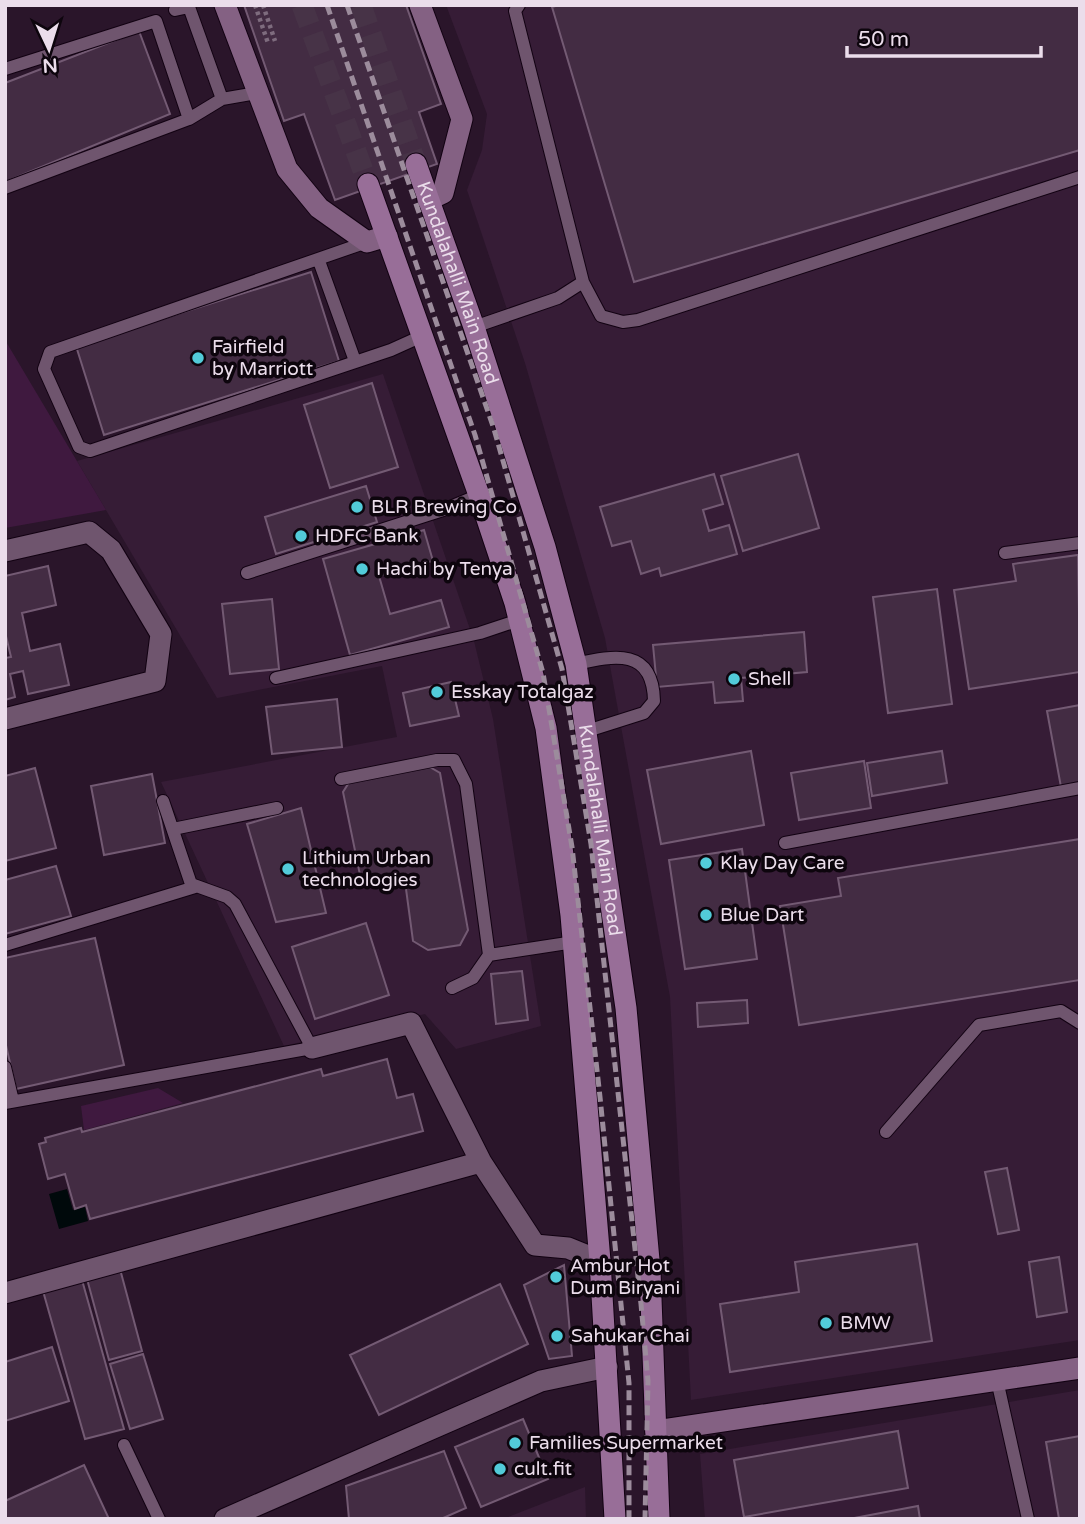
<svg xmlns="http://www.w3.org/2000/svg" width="1085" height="1524" viewBox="0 0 1085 1524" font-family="'Varela Round',sans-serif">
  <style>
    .built { fill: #361c36 }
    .green { fill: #3f193f }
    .water { fill: #00090b }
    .building { fill: #432c43; stroke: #735a73; stroke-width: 2 }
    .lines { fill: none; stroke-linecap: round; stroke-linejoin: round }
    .primary-tunnel { stroke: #473347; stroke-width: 21; stroke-dasharray: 21 10; stroke-linecap: butt }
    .lane-casing { stroke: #120212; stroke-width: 14 }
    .street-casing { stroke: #120212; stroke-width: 23 }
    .secondary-casing { stroke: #120212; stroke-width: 23 }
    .primary-casing { stroke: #120212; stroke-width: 23 }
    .path { stroke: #7e6c7e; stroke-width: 4.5; stroke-dasharray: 3.5 3.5; stroke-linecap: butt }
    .lane { stroke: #6f556e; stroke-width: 12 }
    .street { stroke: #6f556e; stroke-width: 21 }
    .secondary { stroke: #846183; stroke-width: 21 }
    .primary { stroke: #986e98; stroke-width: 21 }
    .rail { stroke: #9c8c9c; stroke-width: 5; stroke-dasharray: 10 5; stroke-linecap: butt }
    .poi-dot { fill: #52cbd9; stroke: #0d050d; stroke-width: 2.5 }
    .labels { text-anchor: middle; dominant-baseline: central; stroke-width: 7; stroke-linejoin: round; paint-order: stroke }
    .street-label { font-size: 19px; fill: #ebddeb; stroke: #0d050d }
    .poi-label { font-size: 19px; fill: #ebddeb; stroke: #0d050d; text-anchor: start }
  </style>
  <rect width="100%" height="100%" fill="#2a152a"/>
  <!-- built -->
  <path class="built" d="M446 5H1080V1340L691 1400 670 997 605 638 525 363 467 190 482 150 487 114Z
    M383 374 474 641 493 719 541 1026 456 1049 425 1014 284 1046 161 782 397 737 382 666 217 698 77 461Z
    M1080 1390V1519H705L700 1454Z
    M585 1487 586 1519H503Z"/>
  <!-- green -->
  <path class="green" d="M5 340 106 510 5 528Z
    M158 1088 183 1103 84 1130 81 1106Z"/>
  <!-- water -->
  <path class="water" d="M67 1189 73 1210 85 1207 88 1221 59 1229 49 1194Z"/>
  <!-- building -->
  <path class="building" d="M244 5H406L441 104 419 112 437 164 335 200 304 114 284 121Z
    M559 5H1080V150L634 282 552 7Z
    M139 31 170 114 5 182V83Z
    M311 272 339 361 104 435 76 346Z
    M372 383 398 467 330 488 304 405Z
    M798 454 819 528 743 551 721 476Z
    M714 474 723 504 703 510 709 531 729 525 737 554 661 576 659 568 641 574 631 541 612 546 600 507Z
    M366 486 377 522 276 554 265 517Z
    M424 530 433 561 379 576 390 614 441 600 449 627 350 655 323 559Z
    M1078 555 1080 672 969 689 954 590 1016 581 1013 564Z
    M48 566 56 605 22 613 30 651 60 644 69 685 28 694 23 671 10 674 15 697 5 700V658L11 657 5 632V576Z
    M937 589 952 704 888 713 873 597Z
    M272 599 279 669 230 674 222 604Z
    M804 632 807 672 741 678 743 701 715 703 713 682 657 687 653 645Z
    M451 682 459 716 410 726 403 693Z
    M337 699 342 747 272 754 266 707Z
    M1080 705V783L1061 787 1047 711Z
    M751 751 764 825 661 844 647 770Z
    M942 751 947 783 872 796 867 763Z
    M864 761 871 808 799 820 791 773Z
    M428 766 440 773 468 930 460 945 428 950 413 941 404 874 368 880 360 875 343 792 350 781Z
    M35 768 56 848 5 861V776Z
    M152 774 165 843 104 855 91 786Z
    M301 808 326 913 276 922 247 824Z
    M1080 839V980L799 1025 780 906 841 896 838 878Z
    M742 849 757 959 685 969 669 860Z
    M56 866 71 916 5 934V880Z
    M366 923 389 995 315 1019 292 947Z
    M95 938 124 1065 16 1089 5 1041V958Z
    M522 971 528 1020 496 1024 491 974Z
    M747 1000 748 1023 698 1027 697 1003Z
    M387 1059 397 1098 413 1094 423 1131 90 1219 86 1205 75 1209 65 1174 48 1179 39 1144 46 1142 45 1138 81 1128 82 1132 321 1069 323 1076Z
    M1007 1168 1019 1230 998 1234 985 1172Z
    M917 1244 932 1341 730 1372 720 1304 799 1292 795 1262Z
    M1059 1257 1067 1312 1037 1317 1029 1262Z
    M564 1265 572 1356 549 1359 524 1285Z
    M120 1269 142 1351 109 1360 87 1279Z
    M82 1280 124 1429 85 1439 43 1291Z
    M500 1284 528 1344 379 1415 350 1355Z
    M52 1347 69 1401 5 1421V1362Z
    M143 1354 163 1419 130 1429 110 1364Z
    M523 1419 548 1479 481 1507 455 1447Z
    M898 1431 908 1488 744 1517 734 1460Z
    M1080 1436V1519H1059L1046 1442Z
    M444 1451 466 1508 441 1519H349L346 1486Z
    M84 1465 109 1519H5V1501Z
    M918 1506 920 1519H849Z"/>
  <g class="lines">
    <!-- primary-tunnel -->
    <path class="primary-tunnel" d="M302 5 368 184
      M361 5 416 164"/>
    <defs>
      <path id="lane" d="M175 10 189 7 222 99
        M5 69 156 21 189 119
        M5 188 189 119 222 99 257 93
        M367 242 50 352 44 369 79 447 90 451 391 350 422 336
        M319 261 355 361
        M583 282 601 316 623 322 638 320 1080 177
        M474 327 558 298 583 282 515 11 519 5
        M1005 553 1080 543
        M247 573 443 510 479 495
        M576 664C615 655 653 648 654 701L644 713 584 732
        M276 678 480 633 519 620
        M341 779 437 760H454L466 784 489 955 574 942
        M173 829 277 808
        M785 843 1080 788
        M5 945 195 887
        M452 988 473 978 489 955
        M5 1067 13 1101
        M5 1103 312 1048 235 904 227 897 191 884 163 801
        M886 1132 979 1025 1061 1011 1080 1023
        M997 1380 1028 1519
        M124 1445 159 1519"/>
      <path id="street" d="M5 551 89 532 111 550 161 634 155 681 5 719
        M312 1048 411 1023 481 1162 535 1245 568 1248 600 1261
        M5 1293 481 1162
        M225 1519 541 1381 607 1367"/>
      <path id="secondary" d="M225 5 287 169 319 208 367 242 387 236
        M420 5 462 119 443 193 428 200
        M656 1431 1080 1368"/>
      <g id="primary">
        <path id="s1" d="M416 164 474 327 545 547 576 664 626 1008 650 1271 659 1519"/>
        <path d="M368 184 479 495 515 603 546 728 571 915 600 1261 615 1519"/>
      </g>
    </defs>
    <!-- lane casing -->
    <use href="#lane" class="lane-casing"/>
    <!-- street casing -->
    <use href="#street" class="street-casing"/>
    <!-- secondary casing -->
    <use href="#secondary" class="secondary-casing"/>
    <!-- primary casing -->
    <use href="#primary" class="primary-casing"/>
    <!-- path -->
    <path class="path" d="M255 5 268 43
      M263 5 275 41"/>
    <!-- lane -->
    <use href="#lane" class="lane"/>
    <!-- street -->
    <use href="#street" class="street"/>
    <!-- secondary -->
    <use href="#secondary" class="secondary"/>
    <!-- primary -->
    <use href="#primary" class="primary"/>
    <!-- rail -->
    <path class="rail" d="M327 5 475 435 543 673 572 847 600 1097 629 1383V1519
      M347 5 494 429 562 669 591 844 641 1304 648 1381 645 1519"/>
  </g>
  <!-- markers -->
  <g class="poi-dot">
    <circle cx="198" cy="358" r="7"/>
    <circle cx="357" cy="507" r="7"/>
    <circle cx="301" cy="536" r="7"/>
    <circle cx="362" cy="569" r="7"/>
    <circle cx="734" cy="679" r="7"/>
    <circle cx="437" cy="692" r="7"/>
    <circle cx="706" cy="863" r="7"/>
    <circle cx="288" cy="869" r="7"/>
    <circle cx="706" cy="915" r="7"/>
    <circle cx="556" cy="1277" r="7"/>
    <circle cx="826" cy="1323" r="7"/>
    <circle cx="557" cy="1336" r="7"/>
    <circle cx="515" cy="1443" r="7"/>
    <circle cx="500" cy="1469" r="7"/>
  </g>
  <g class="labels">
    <!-- street labels -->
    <g class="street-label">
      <text stroke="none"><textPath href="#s1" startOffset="126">Kundalahalli Main Road</textPath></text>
      <text stroke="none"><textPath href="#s1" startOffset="693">Kundalahalli Main Road</textPath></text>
    </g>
    <!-- poi labels -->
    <g class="poi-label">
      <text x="212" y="347">Fairfield<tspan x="212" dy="22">by Marriott</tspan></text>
      <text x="371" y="507">BLR Brewing Co</text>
      <text x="315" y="536">HDFC Bank</text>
      <text x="376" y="569">Hachi by Tenya</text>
      <text x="748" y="679">Shell</text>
      <text x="451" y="692">Esskay Totalgaz</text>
      <text x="302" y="858">Lithium Urban<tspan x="302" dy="22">technologies</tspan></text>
      <text x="720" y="863">Klay Day Care</text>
      <text x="720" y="915">Blue Dart</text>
      <text x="570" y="1266">Ambur Hot<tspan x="570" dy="22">Dum Biryani</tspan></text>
      <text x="840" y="1323">BMW</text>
      <text x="571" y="1336">Sahukar Chai</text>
      <text x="529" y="1443">Families Supermarket</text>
      <text x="514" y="1469">cult.fit</text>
    </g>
  </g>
  <!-- border -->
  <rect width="1085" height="1524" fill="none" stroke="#ebddeb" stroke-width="14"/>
  <!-- north arrow -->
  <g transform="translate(49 49) rotate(176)" stroke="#0d050d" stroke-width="5" paint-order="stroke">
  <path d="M0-5L12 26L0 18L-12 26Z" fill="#ebddeb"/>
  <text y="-10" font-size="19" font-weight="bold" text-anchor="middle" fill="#ebddeb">N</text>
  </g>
  <!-- scale -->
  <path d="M847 46v10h194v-10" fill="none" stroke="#ebddeb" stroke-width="3.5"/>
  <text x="858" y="46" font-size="21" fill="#ebddeb" stroke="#0d050d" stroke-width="5" paint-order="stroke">50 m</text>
</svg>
